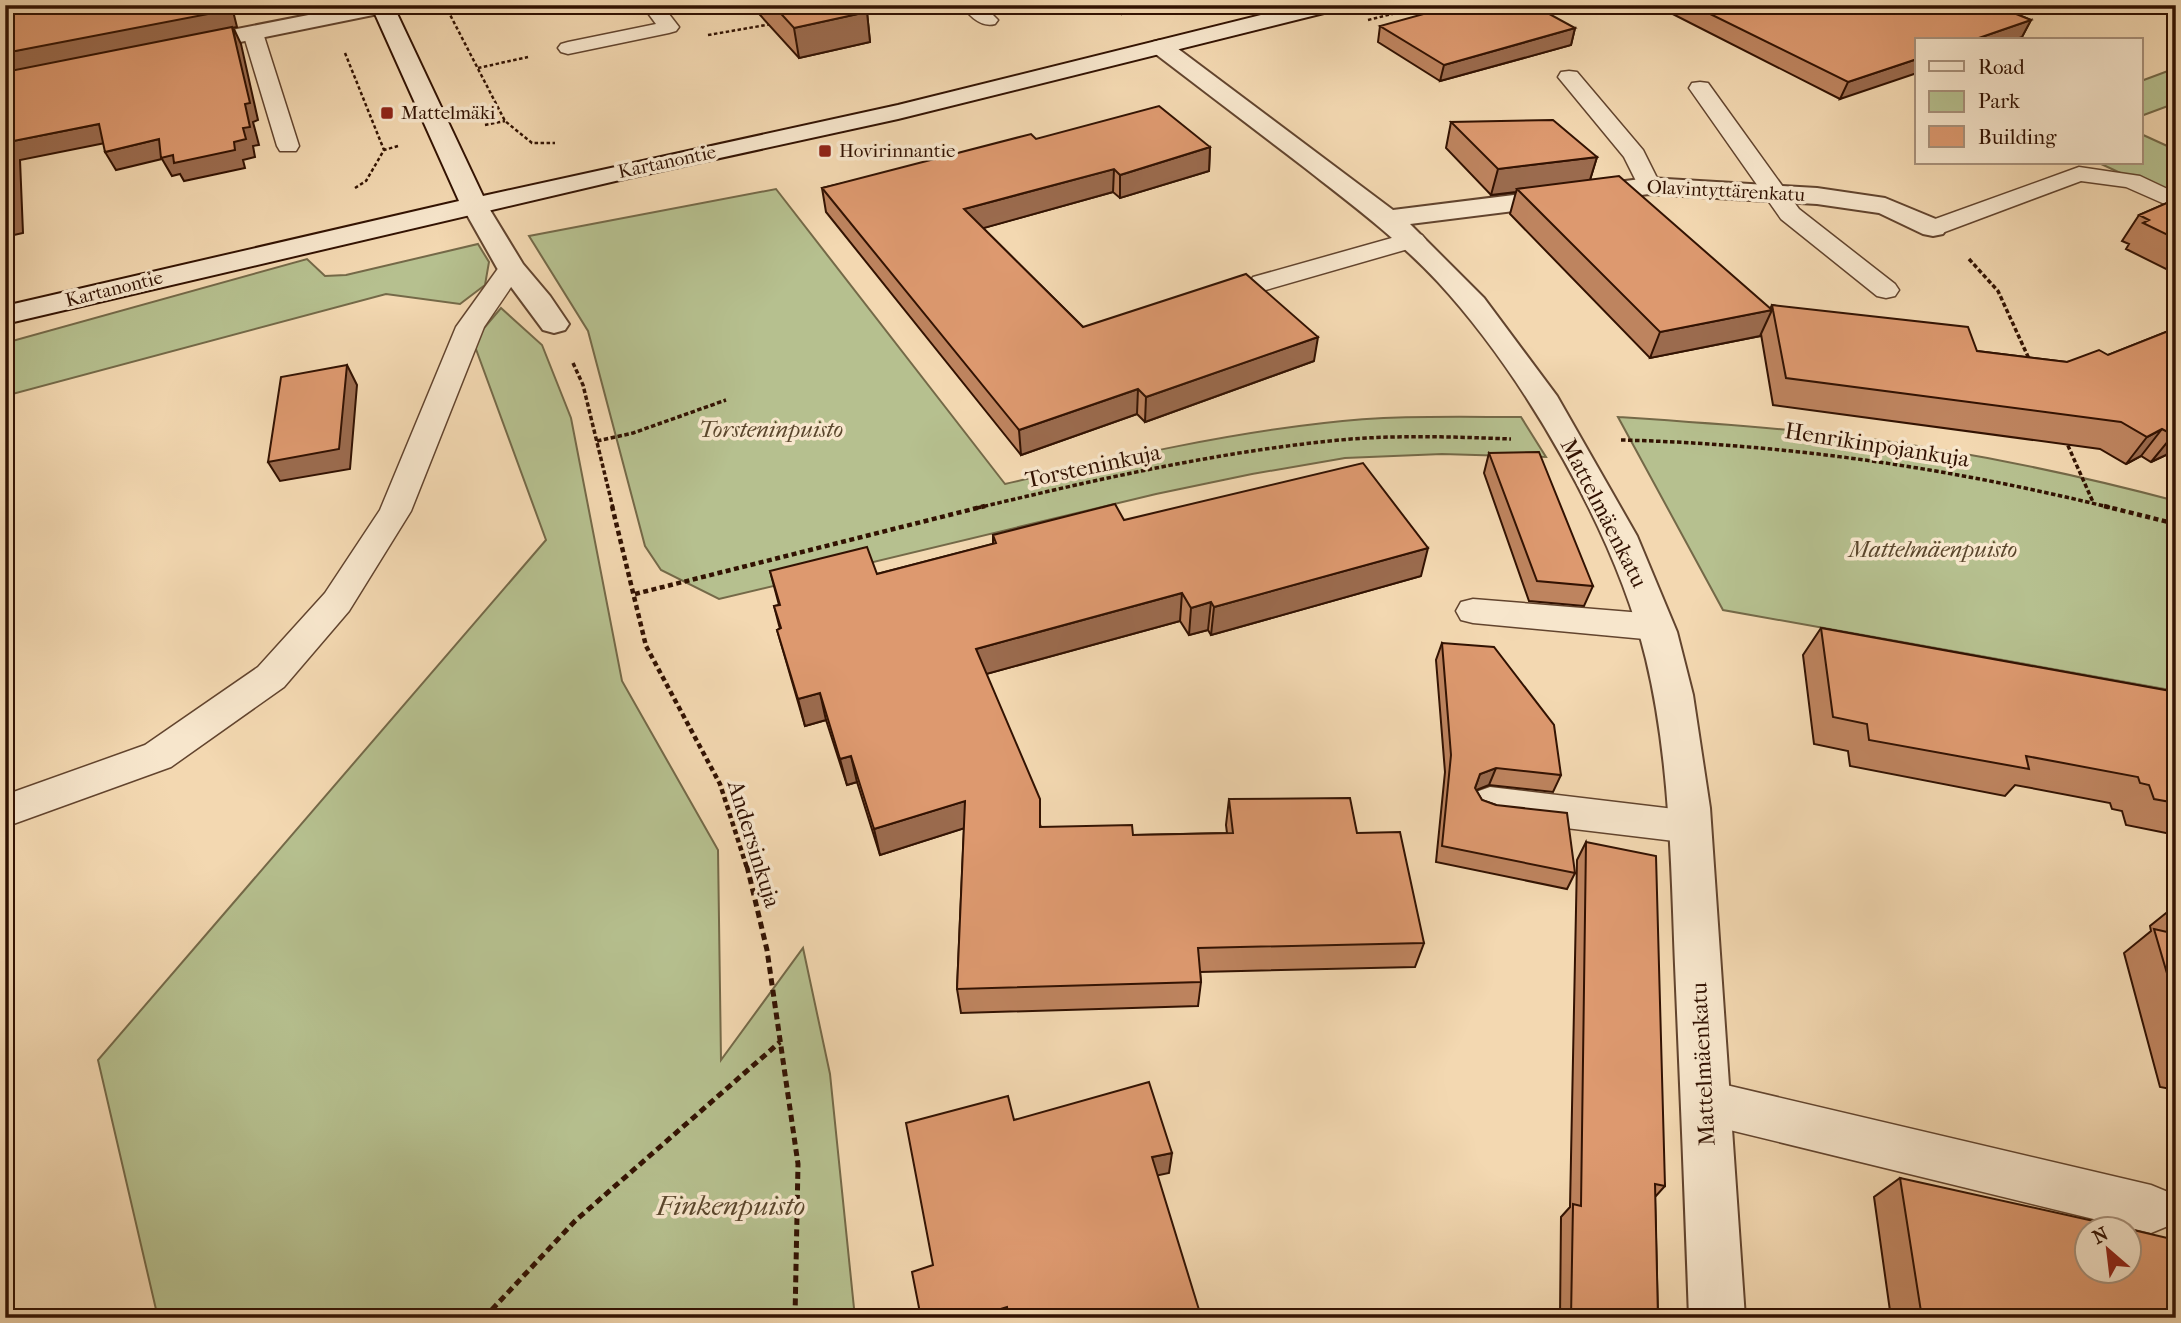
<svg xmlns="http://www.w3.org/2000/svg" width="2181" height="1323" viewBox="0 0 2181 1323" font-family="'IM FELL French Canon',serif">
  <style>
    .green { fill: #b6c08f; stroke: #746948; stroke-width: 2 }
    .lines { fill: none; stroke-linecap: round; stroke-linejoin: round }
    .lane-casing { stroke: #62442e; stroke-width: 3 }
    .street-casing { stroke: #62442e; stroke-width: 4 }
    .secondary-casing { stroke: #321202; stroke-width: 4 }
    .path-far3 { stroke: #321202; stroke-width: 2.5; stroke-dasharray: 3.5 2.5; stroke-linecap: butt }
    .path-far2 { stroke: #321202; stroke-width: 3.5; stroke-dasharray: 4.5 2.5; stroke-linecap: butt }
    .path-far1 { stroke: #321202; stroke-width: 4.5; stroke-dasharray: 5 3.5; stroke-linecap: butt }
    .path { stroke: #321202; stroke-width: 5; stroke-dasharray: 7 4.5; stroke-linecap: butt }
    .lane { fill: #f7e6cc; fill-rule: evenodd }
    .street { fill: #f7e6cc; fill-rule: evenodd }
    .secondary { fill: #f7e6cc; fill-rule: evenodd }
    .wall { fill: #be845f; stroke: #321202; stroke-width: 2 }
    .shaded-wall { fill: #9b6b4e; stroke: #321202; stroke-width: 2 }
    .building { fill: #dd996f; stroke: #321202; stroke-width: 2 }
    .poi-dot { fill: #8f2418; stroke: #f7e6cc; stroke-width: 2.5 }
    .labels { text-anchor: middle; dominant-baseline: central; stroke-width: 7; stroke-linejoin: round; paint-order: stroke }
    .far-poi-label { font-size: 19px; fill: #321202; stroke: #f7e6cc; text-anchor: start }
    .far-street-label { font-size: 19px; fill: #321202; stroke: #f7e6cc }
    .park-label { font-size: 23px; font-style: italic; fill: #5a462c; stroke: #f7e6cc }
    .street-label { font-size: 23px; fill: #321202; stroke: #f7e6cc }
    .near-park-label { font-size: 28px; font-style: italic; fill: #5a462c; stroke: #f7e6cc }
  </style>
  <rect width="100%" height="100%" fill="#f3d8b1"/>
  <filter id="stains"><feTurbulence type="fractalNoise" baseFrequency=".00286" numOctaves="4"/><feColorMatrix values="0 0 0 0 .2 0 0 0 0 .09 0 0 0 0 .02 0 0 0 .5 -.17"/></filter>
  <radialGradient id="worn" r=".72"><stop offset=".6" stop-color="#630" stop-opacity="0"/><stop offset="1" stop-color="#630" stop-opacity=".3"/></radialGradient>
  <!-- green -->
  <path class="green" d="M2176 68V103L2141 116V81Z
    M2141 134 2176 150V199L2099 163H2141Z
    M776 189 1005 484C1111 460 1216 435 1324 423 1389 415 1455 417 1521 417L1546 457 1442 454 1345 458 1252 474 1156 494 719 599 661 570 645 546 588 331 529 236Z
    M478 244 489 262 485 285 460 304 386 294 5 396V343L307 259 325 276 346 275Z
    M501 308 542 345 571 418 622 681 718 850 721 1060 803 948 830 1074 855 1318H158L98 1060 546 540 473 341Z
    M1618 417C1692 422 1767 427 1841 435 1953 449 2067 472 2176 501V691L1723 610Z"/>
  <g class="lines">
    <defs>
      <path id="lane" d="M642 5H662L679 27 676 31 669 33 568 54 561 52 558 48 561 44 568 42 656 24Z
        M961 5H983L998 20 995 24C981 28 970 16 961 5Z
        M253 27 260 29 263 33 299 146 296 151H280L277 146 243 33 246 29Z
        M1569 71 1577 72 1643 150 1661 186 1657 191H1641L1624 157 1558 77 1561 72Z
        M1700 82 1708 83 1799 209 1895 284 1899 290 1895 296 1886 298 1877 296 1781 219 1689 88 1692 83Z
        M2079 167 2140 176 2176 193V209L2126 187 2081 181 1942 233 1933 235 1924 233 1921 228 1924 223Z
        M1413 232 1422 235 1426 240 1422 245 1262 291 1253 289 1249 283 1253 277Z
        M511 260 520 263 524 268 484 327 411 511 349 611 284 687 171 767 5 827V795L145 745 258 667 325 593 380 510 456 327 502 263Z
        M1473 599 1655 614 1667 618 1672 627 1667 636 1655 640 1473 623 1461 620 1456 611 1461 602Z
        M1490 787 1691 811 1705 815 1710 827 1705 839 1691 843 1490 819 1476 814 1471 803 1476 792Z
        M1705 1080 2151 1185 2168 1192 2175 1209 2168 1226 2151 1233 1705 1124 1689 1118 1682 1102 1689 1086Z"/>
      <path id="street" d="M359 5 394 7 391 12 383 13 186 53 178 51 175 46 178 41 186 39Z
        M1161 40 1169 42 1393 210 1649 178 1817 188 1885 198 1943 222 1947 228 1943 234 1933 236 1923 234 1879 213 1817 204 1649 194 1410 224 1484 298 1557 396 1637 536 1677 632 1693 695 1710 808 1745 1318H1689C1685 1200 1680 1083 1675 965 1671 863 1670 759 1646 659 1616 535 1525 376 1438 282 1398 239 1351 204 1305 168 1254 129 1204 91 1153 52L1150 47 1153 42Z
        M475 198 484 200 523 264 550 296 569 324 565 330 554 333 543 330 497 268 462 206 466 200Z"/>
      <path id="secondary" d="M371 5H393L483 196 898 105 1301 5H1339L1336 10 898 119 624 179 5 324V306L459 201Z"/>
    </defs>
    <!-- lane casing -->
    <use href="#lane" class="lane-casing"/>
    <!-- street casing -->
    <use href="#street" class="street-casing"/>
    <!-- secondary casing -->
    <use href="#secondary" class="secondary-casing"/>
    <!-- path-far3 -->
    <path class="path-far3" d="M445 5 505 121 532 143H555
      M1110 5 1123 15
      M1368 20 1428 5
      M708 35 772 24
      M345 53 384 150
      M478 68 528 57
      M485 125 505 121
      M355 188 366 181 384 150 398 146"/>
    <!-- path-far2 -->
    <path class="path-far2" d="M1969 259 1998 291 2030 361
      M573 363 583 385 613 508
      M2065 439 2093 502
      M1621 440C1787 444 1950 468 2112 508
      M597 441 633 433 726 400
      M977 508C1099 479 1225 450 1351 439 1404 435 1458 437 1511 439"/>
    <!-- path-far1 -->
    <path class="path-far1" d="M612 506 646 646 720 784 747 868
      M2104 506 2176 524
      M635 594 985 506"/>
    <!-- path -->
    <path class="path" d="M747 866 767 950 798 1164 795 1318
      M484 1318 575 1221 780 1042"/>
    <!-- lane -->
    <use href="#lane" class="lane"/>
    <!-- street -->
    <use href="#street" class="street"/>
    <!-- secondary -->
    <use href="#secondary" class="secondary"/>
  </g>
  <!-- wall -->
  <path class="wall" d="M751 5H860L867 12 870 42 799 58Z
    M1655 5H2010L2002 8 2031 20 2022 37 2014 40H1917L1840 99Z
    M1380 26 1575 28 1571 45 1440 81 1378 42Z
    M1451 122 1597 157 1590 180 1770 309 1772 305 1977 351 2067 362 2108 355 2176 328V460L2166 455 2151 462 2141 456 2126 464 2100 449 1773 405 1761 334 1760 336 1650 358 1510 214 1516 192 1491 195 1446 148Z
    M1036 139 1210 147 1209 171 1120 198 1113 192 983 228 1083 327 1314 361 1145 422 1137 414 1021 455 826 212 822 188Z
    M2176 199V274L2126 249 2129 244 2122 241 2139 215Z
    M1489 453 1593 586 1584 606 1529 601 1484 473Z
    M1124 520 1421 576 1211 635 1208 630 1189 635 1180 621 986 674 1041 827 1133 835 1227 833 1226 825 1229 799 1357 833 1424 943 1415 967 1200 972 1201 982 1198 1006 961 1013 957 989 964 828 880 855 857 782 847 785 826 720 805 726 777 630 780 629 774 606 779 605 770 571 877 574 993 544V535Z
    M1821 628 2176 692V835L2126 825 2122 811 2112 809 2110 803 2015 785 2005 796 1850 766 1848 751 1814 744 1803 655Z
    M1442 643 1561 775 1553 792 1489 785 1476 790 1482 800 1496 805 1575 873 1567 889 1436 862 1445 772 1436 660Z
    M1586 842 1665 1186 1655 1197 1658 1318H1560L1561 1217 1570 1207 1577 860Z
    M2176 905V1090L2160 1087 2124 953 2151 931 2150 926Z
    M1900 1178 2176 1318H1891L1874 1197Z"/>
  <!-- shaded-wall -->
  <path class="shaded-wall" d="M228 5H237L232 7 237 27 5 73V53Z
    M1000 5H1021L1000 10Z
    M1982 5H2010L1976 18Z
    M867 12 870 42 799 58 794 28Z
    M2031 20 2022 37 2014 40H1973Z
    M233 27 241 44 258 120 253 122 259 145 253 146 255 157 243 160 245 168 184 181 180 174 172 176 162 159 116 170 105 152 159 139 234 142 243 128 245 104Z
    M1575 28 1571 45 1440 81 1444 65Z
    M1917 59V73L1840 99 1848 82Z
    M99 124 110 142 20 160 23 233 5 237 8 142Z
    M1210 147 1209 171 1120 198V175Z
    M1597 157 1589 183 1517 189 1516 192 1491 195 1498 169Z
    M1114 169 1113 192 966 233 964 209Z
    M1772 310 1760 336 1650 358 1660 332Z
    M1318 337 1314 361 1145 422 1146 397Z
    M347 365 357 385 350 469 280 481 268 462Z
    M1138 389 1137 414 1021 455 1019 430Z
    M2162 429 2141 456 2126 464 2147 437Z
    M2176 434V443L2166 455 2151 462 2173 435Z
    M1428 548 1421 576 1211 635 1214 607Z
    M1182 593 1180 621 979 676 976 649Z
    M1211 602 1208 630 1189 635 1191 608Z
    M820 693 826 720 805 726 798 699Z
    M851 756 857 782 847 785 840 759Z
    M1496 768 1489 785 1474 791 1480 774Z
    M965 801 968 827 880 855 874 829Z
    M1172 1153 1169 1173 1150 1177 1152 1157Z
    M1007 1307 1009 1318H971Z
    M1200 1313 1199 1318H1185Z"/>
  <!-- building -->
  <path class="building" d="M5 5H228L229 10 5 53Z
    M773 5H860L867 12 794 28Z
    M1456 5H1533L1575 28 1444 65 1380 26Z
    M1692 5H1994L2031 20 1973 40H1917V59L1848 82Z
    M232 27 250 103 245 104 250 127 243 128 246 139 234 142 235 150 174 163 173 155 161 158 159 139 105 152 99 124 8 142 10 215 5 216V72Z
    M1159 106 1210 147 1120 175 1114 169 964 209 1083 327 1246 274 1318 337 1146 397 1138 389 1019 430 822 188 1031 134 1036 139Z
    M1553 120 1597 157 1498 169 1451 122Z
    M1619 176 1772 310 1660 332 1517 189Z
    M2176 199V239L2143 223 2149 220 2139 215Z
    M1772 305 1968 327 1977 351 2067 362 2099 350 2108 355 2176 328V434L2173 435 2162 429 2147 437 2121 422 1786 378Z
    M347 365 339 449 268 462 281 377Z
    M1539 452 1593 586 1537 581 1489 453Z
    M1363 463 1428 548 1214 607 1211 602 1191 608 1182 593 976 649 1040 799V827L1132 825 1133 835 1233 833 1229 799 1350 798 1357 833 1400 832 1424 943 1198 948 1201 982 957 989 965 801 874 829 851 756 840 759 820 693 798 699 777 630 781 628 774 606 780 605 770 571 867 547 877 574 996 543 993 535 1115 504 1124 520Z
    M1821 628 2176 692V803L2154 799 2149 785 2140 783 2138 777 2026 756 2029 769 1869 740 1867 724 1833 717Z
    M1442 643 1494 647 1554 725 1561 775 1496 768 1480 774 1475 788 1482 800 1496 805 1567 813 1575 873 1442 846 1451 755Z
    M1586 842 1656 856 1665 1186 1655 1184 1658 1318H1571L1573 1204 1581 1206Z
    M2154 929 2176 934V1004Z
    M1149 1082 1172 1153 1152 1157 1200 1313 1185 1318H1009L1007 1307 971 1318H921L912 1272 933 1265 906 1123 1008 1096 1014 1120Z
    M1900 1178 2125 1228H2087V1270H2129V1229L2176 1240V1318H1922Z"/>
  <!-- markers -->
  <g class="poi-dot">
    <rect x="380" y="106" width="14" height="14" rx="3.5"/>
    <rect x="818" y="144" width="14" height="14" rx="3.5"/>
  </g>
  <g class="labels">
    <!-- far-poi labels -->
    <g class="far-poi-label">
      <text x="401" y="113">Mattelmäki</text>
      <text x="839" y="151">Hovirinnantie</text>
    </g>
    <!-- far-street labels -->
    <g class="far-street-label">
      <text transform="translate(667 162) rotate(-12)">Kartanontie</text>
      <text transform="translate(1726 191) rotate(3)">Olavintyttärenkatu</text>
      <text transform="translate(114 289) rotate(-14)">Kartanontie</text>
    </g>
    <!-- park labels -->
    <g class="park-label">
      <text x="771" y="429">Torsteninpuisto</text>
      <text x="1933" y="549">Mattelmäenpuisto</text>
    </g>
    <!-- street labels -->
    <g class="street-label">
      <text transform="translate(1877 445) rotate(9)">Henrikinpojankuja</text>
      <text transform="translate(1093 466) rotate(-12)">Torsteninkuja</text>
      <text transform="translate(1604 513) rotate(63)">Mattelmäenkatu</text>
      <text transform="translate(754 844) rotate(73)">Andersinkuja</text>
      <text transform="translate(1703 1064) rotate(-93)">Mattelmäenkatu</text>
    </g>
    <!-- near-park labels -->
    <g class="near-park-label">
      <text x="731" y="1205">Finkenpuisto</text>
    </g>
  </g>
  <!-- margin -->
  <rect width="2181" height="1323" fill="none" stroke="#f3d8b1" stroke-width="28"/>
  <rect x="7" y="7" width="2167" height="1309" fill="none" stroke="#321202" stroke-width="3.5"/>
  <rect x="14" y="14" width="2153" height="1295" fill="none" stroke="#321202" stroke-width="2"/>
  <!-- legend -->
  <rect x="1915" y="38" width="228" height="126" fill="#f7e6cc" stroke="#a8917b" stroke-width="2"/>
  <rect x="1929" y="61" width="35" height="10" fill="#f7e6cc" stroke="#a8917b" stroke-width="2"/>
  <text x="1978" y="74" font-size="21" fill="#321202">Road</text>
  <rect x="1929" y="91" width="35" height="21" fill="#b6c08f" stroke="#a8917b" stroke-width="2"/>
  <text x="1978" y="108" font-size="21" fill="#321202">Park</text>
  <rect x="1929" y="126" width="35" height="21" fill="#dd996f" stroke="#a8917b" stroke-width="2"/>
  <text x="1978" y="144" font-size="21" fill="#321202">Building</text>
  <!-- north arrow -->
  <g transform="translate(2108 1250) rotate(332)"><circle r="33" fill="#f7e6cc" stroke="#a8917b" stroke-width="2"/>
  <path d="M0-5L12 26L0 18L-12 26Z" fill="#8f2418"/>
  <text y="-10" font-size="19" font-weight="bold" text-anchor="middle" fill="#321202">N</text>
  </g>
  <rect width="100%" height="100%" filter="url(#stains)"/>
  <rect width="100%" height="100%" fill="url(#worn)"/>
</svg>
